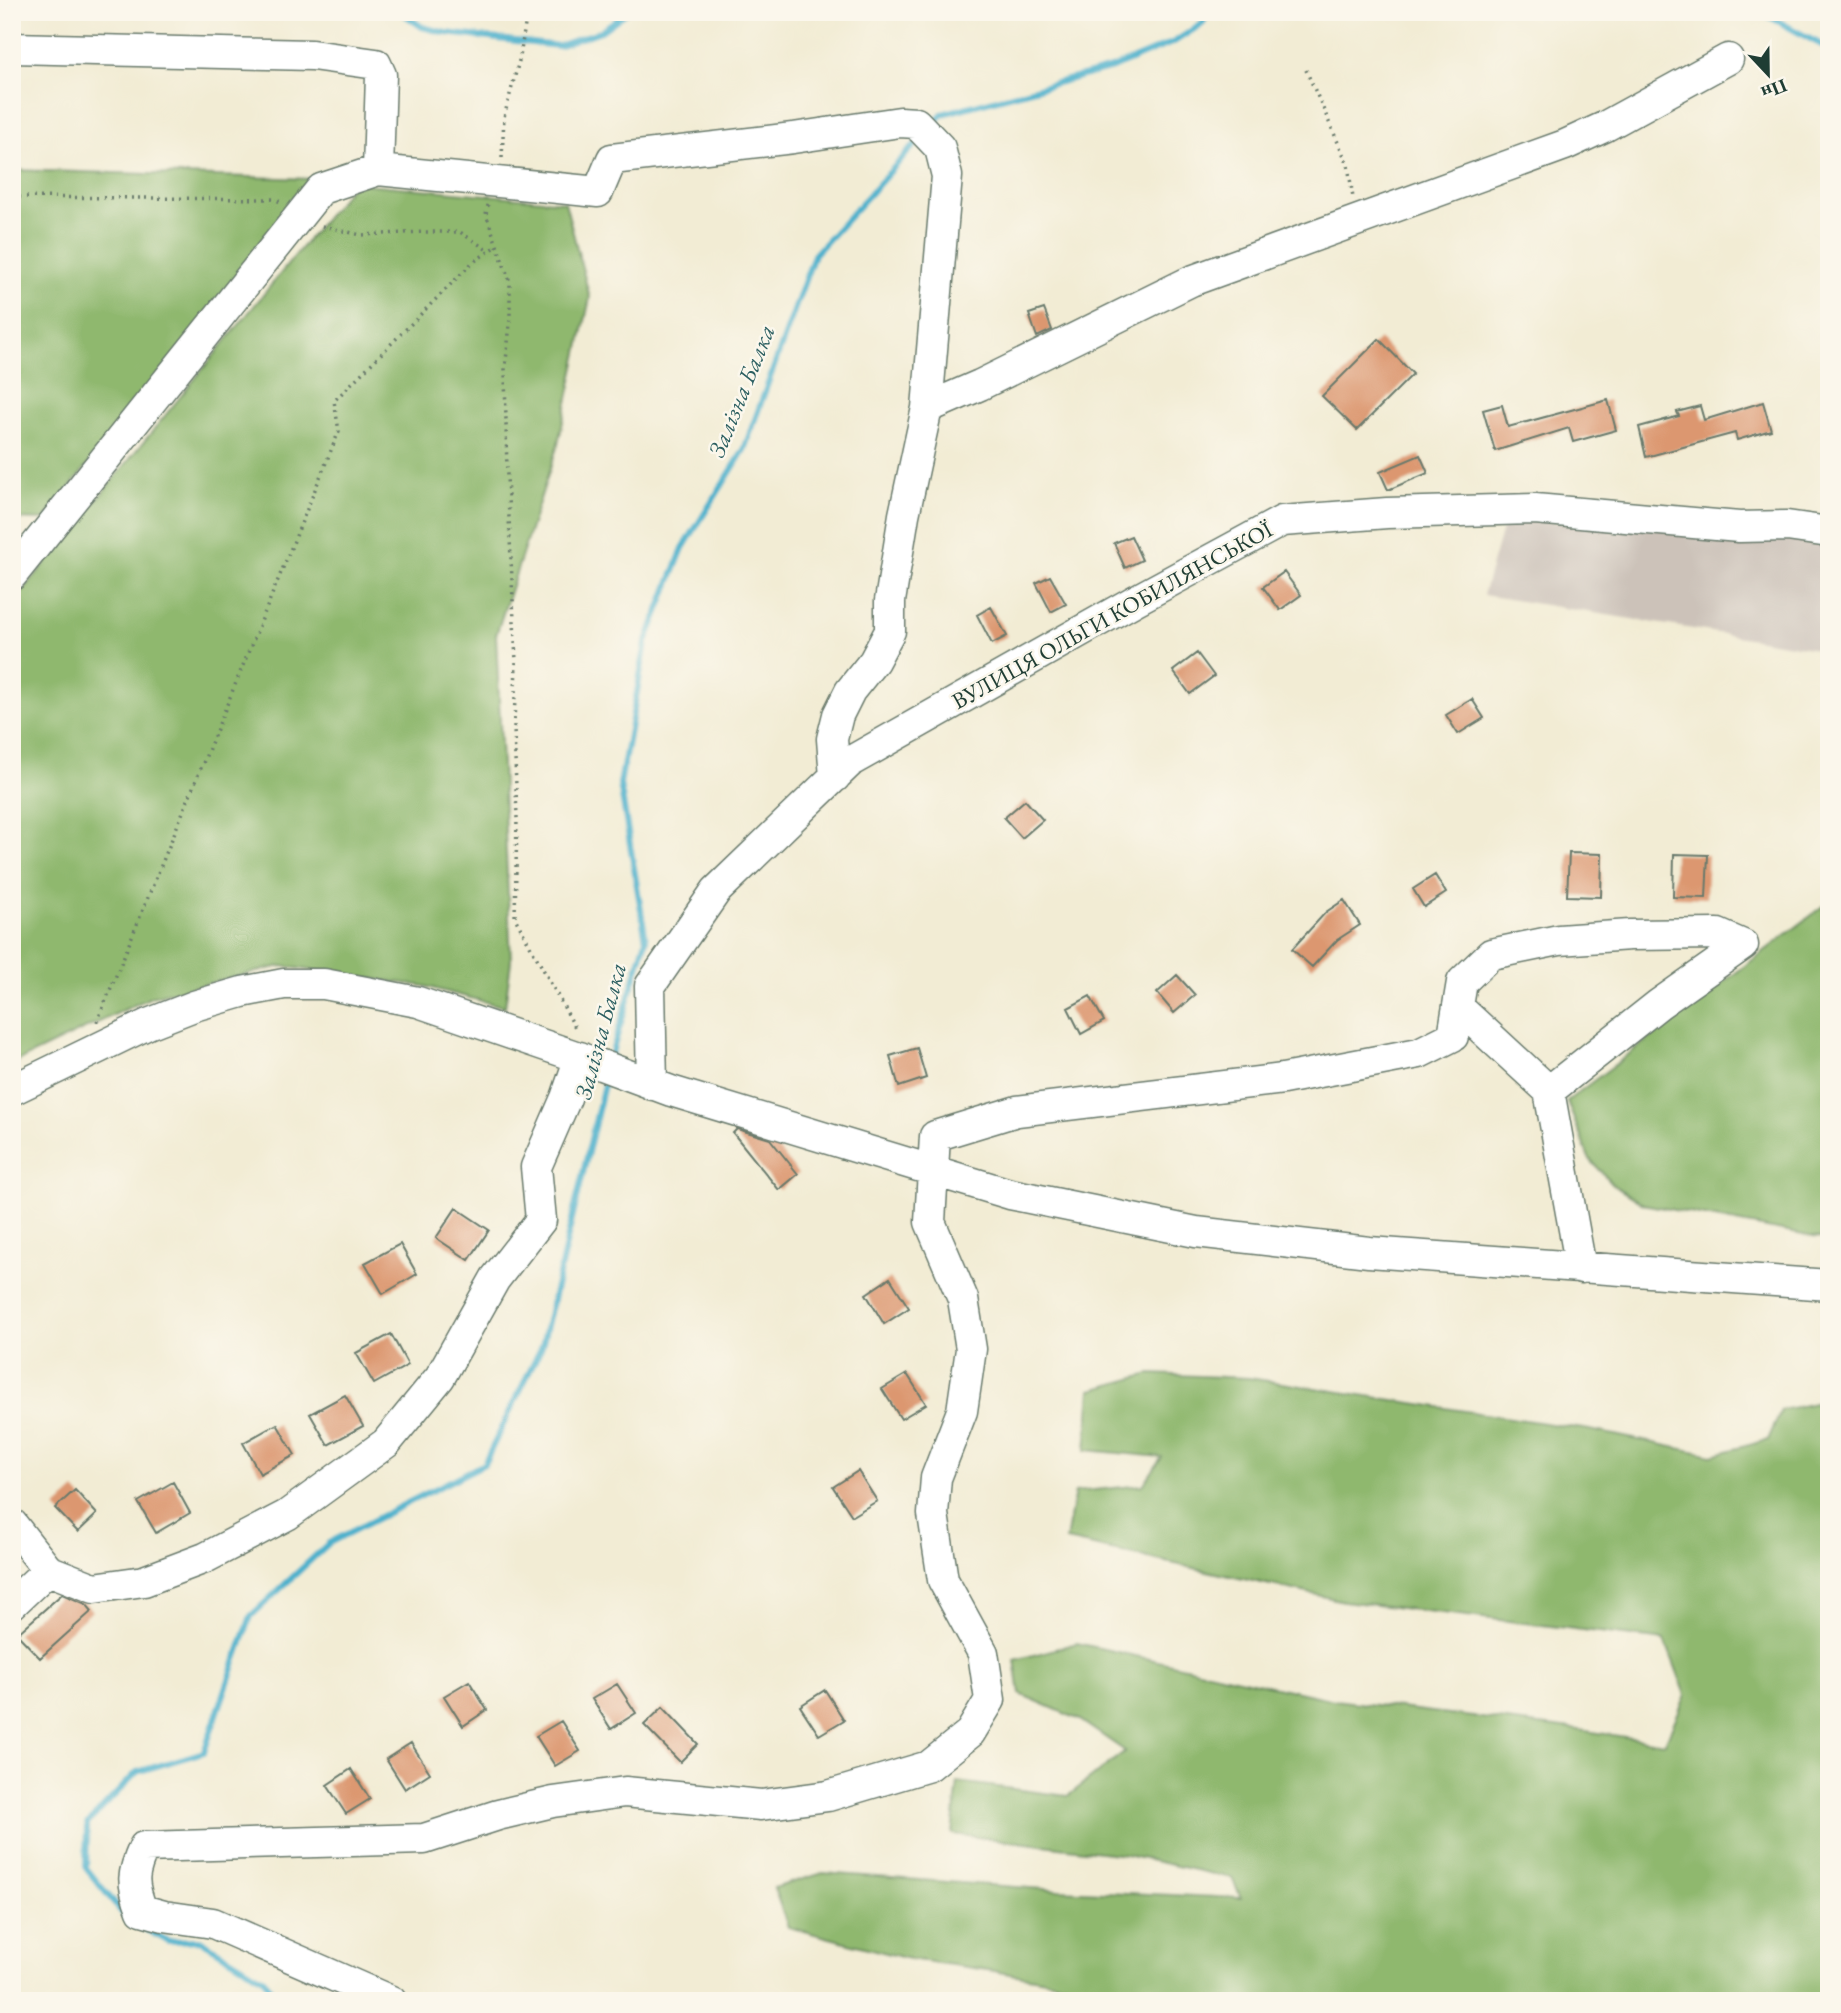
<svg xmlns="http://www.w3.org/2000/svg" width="1841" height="2013" viewBox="0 0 1841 2013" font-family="'EB Garamond',serif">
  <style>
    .industrial { fill: #ccc2b9 }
    .forest { fill: #8fb86e; stroke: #577a51; stroke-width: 2 }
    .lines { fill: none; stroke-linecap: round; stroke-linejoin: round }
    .stream { stroke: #4db1cc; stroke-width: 6 }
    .building { fill: #dc9770 }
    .minor-casing { stroke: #697a6c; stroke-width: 33 }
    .path { stroke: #697a6c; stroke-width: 3.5; stroke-dasharray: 2 5; stroke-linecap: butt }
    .minor { stroke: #fff; stroke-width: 30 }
    .labels { text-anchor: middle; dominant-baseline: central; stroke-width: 5; stroke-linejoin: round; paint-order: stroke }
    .street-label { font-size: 23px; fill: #1f3d34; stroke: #fbf7ec }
    .water-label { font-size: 24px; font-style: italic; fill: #2d6062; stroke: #fbf7ec }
  </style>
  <rect width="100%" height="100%" fill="#fbf7ec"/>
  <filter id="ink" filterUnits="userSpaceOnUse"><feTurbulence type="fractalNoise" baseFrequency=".0143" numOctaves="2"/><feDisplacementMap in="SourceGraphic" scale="14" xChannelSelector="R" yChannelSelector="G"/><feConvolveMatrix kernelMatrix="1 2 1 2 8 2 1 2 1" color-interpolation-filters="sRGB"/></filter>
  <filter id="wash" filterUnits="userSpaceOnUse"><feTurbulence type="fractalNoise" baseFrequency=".00686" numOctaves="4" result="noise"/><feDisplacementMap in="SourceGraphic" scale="28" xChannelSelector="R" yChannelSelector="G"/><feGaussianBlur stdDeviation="1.57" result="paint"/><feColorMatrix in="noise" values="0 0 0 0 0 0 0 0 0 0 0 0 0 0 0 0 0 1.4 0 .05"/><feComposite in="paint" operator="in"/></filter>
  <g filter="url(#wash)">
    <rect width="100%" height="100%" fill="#f2ecd4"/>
    <!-- industrial -->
    <path class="industrial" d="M1505 519 1829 538V651L1483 595Z"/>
    <!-- forest -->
    <path class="forest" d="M12 170 314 179 44 520 12 519Z
      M354 183 565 202 590 298 558 444 496 635 511 961 505 1007 424 986 281 966 151 997 12 1064V604Z
      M1829 902V1240L1643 1204 1613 1185 1589 1158 1567 1101Z
      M1150 1374 1249 1378 1590 1430 1712 1455 1768 1440 1781 1410 1829 1400V2001H1165L988 1970 909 1959 788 1927 774 1888 823 1873 1058 1890 1241 1898 1232 1878 1126 1855 952 1834 958 1782 1068 1796 1125 1751 1080 1720 1020 1694 1015 1660 1077 1643 1334 1700 1572 1729 1665 1743 1686 1695 1665 1640 1344 1601 1066 1540 1075 1492 1143 1485 1162 1457 1086 1450 1091 1390Z"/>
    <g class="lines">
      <!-- stream -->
      <path class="stream" d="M401 12 422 27 446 33 558 46 601 31 627 12
        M1761 12 1829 49
        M930 128 942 114 1112 68 1174 42 1202 24 1209 12
        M610 1059 646 940 620 784 646 643 683 548 744 450 814 255 920 139
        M278 2001 264 1979 200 1940 168 1941 128 1920 86 1868 87 1824 137 1772 204 1752 251 1616 329 1543 484 1464 542 1346 606 1076"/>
    </g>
    <g id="blocks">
      <!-- building -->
      <path class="building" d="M1044 309 1052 330 1037 337 1029 314Z
        M1379 339 1413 374 1357 430 1322 396Z
        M1608 400 1616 430 1573 442 1569 428 1495 451 1483 410 1502 405 1508 427Z
        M1763 402 1771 430 1737 440 1735 433 1646 457 1639 427 1679 416 1677 412 1700 406 1704 420Z
        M1420 455 1428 473 1388 490 1380 472Z
        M1131 536 1142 560 1125 568 1114 543Z
        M1284 572 1301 595 1280 610 1263 587Z
        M1050 576 1066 604 1051 612 1036 583Z
        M991 607 1007 636 992 644 977 615Z
        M1197 653 1214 676 1190 694 1173 671Z
        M1472 699 1484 718 1458 734 1446 715Z
        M1025 800 1043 820 1022 838 1004 818Z
        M1569 853 1602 854 1601 897 1567 896Z
        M1674 854 1708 855 1706 898 1673 897Z
        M1435 875 1446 893 1424 907 1413 889Z
        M1344 900 1360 925 1337 940 1312 967 1292 949 1326 912Z
        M1177 975 1195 995 1174 1013 1157 993Z
        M1090 996 1104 1021 1081 1034 1068 1008Z
        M917 1048 926 1078 899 1087 890 1056Z
        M737 1129 770 1139 798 1174 779 1190 733 1133Z
        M456 1208 489 1230 469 1260 436 1238Z
        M400 1244 417 1274 383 1294 365 1263Z
        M890 1278 909 1308 884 1324 866 1294Z
        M391 1334 408 1365 374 1384 356 1353Z
        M907 1374 926 1404 901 1419 882 1389Z
        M345 1395 363 1426 328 1445 310 1414Z
        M277 1424 295 1455 260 1474 243 1443Z
        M858 1471 877 1501 852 1516 833 1487Z
        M173 1482 190 1513 156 1533 138 1502Z
        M75 1490 97 1514 78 1532 55 1508Z
        M62 1594 86 1604 92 1611 40 1658 17 1634Z
        M469 1681 487 1710 463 1726 444 1696Z
        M617 1684 636 1713 611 1729 592 1699Z
        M825 1690 844 1720 819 1735 800 1706Z
        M663 1707 698 1744 680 1762 644 1725Z
        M561 1721 580 1751 555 1766 536 1736Z
        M411 1743 430 1773 405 1789 386 1759Z
        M351 1769 370 1799 346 1814 327 1785Z"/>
    </g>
  </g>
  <g filter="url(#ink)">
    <use href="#blocks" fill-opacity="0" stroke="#697a6c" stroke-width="2"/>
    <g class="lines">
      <defs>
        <path id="minor" d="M12 48 312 55 376 64 381 75 378 170 598 192 612 159 793 138 900 122 916 123 940 148 947 176 927 408 904 515 890 601V631L874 661 850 691 838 715 832 739 835 777
          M927 408 980 385 1191 281 1565 145 1604 127 1728 59
          M12 575 321 189 378 170
          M1458 1007 1549 1091
          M652 1085 650 986 716 891 851 761 1136 600 1282 521 1387 513 1535 509 1739 527 1787 526 1829 532
          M12 1090 148 1024 194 1006 242 992 284 984H324L418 1002 593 1062 671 1091 1010 1194 1196 1232 1369 1252 1829 1285
          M12 1524 48 1570 94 1588 144 1581 205 1558 287 1515 386 1443 440 1377 495 1279 541 1220 536 1167 566 1098 580 1057
          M12 1604 48 1570
          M391 2001 213 1923 164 1916 142 1910C131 1882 132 1874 144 1847L424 1839 498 1815 553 1802 625 1792 761 1805 828 1796 929 1766 970 1733 990 1700 983 1653 943 1580 933 1514 936 1478 962 1411 971 1349 963 1299 930 1222 935 1136 1017 1111 1283 1079 1419 1053 1453 1036 1462 982 1491 954 1559 940 1630 935 1718 934 1743 945 1659 1004 1549 1091 1581 1268"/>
      </defs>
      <!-- minor casing -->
      <use href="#minor" class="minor-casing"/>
      <!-- path -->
      <path class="path" d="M1306 70 1348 165 1353 198
        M502 158 504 117 520 57 527 12
        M12 197 273 199 281 202
        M488 205 486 214 510 282V324L505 370 507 476 516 662 514 728 517 819 515 918 577 1031
        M322 226 361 235 424 232H460L489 251
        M97 1022 339 431 334 401 472 263 497 246"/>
      <!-- minor -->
      <use href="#minor" class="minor"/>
    </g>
  </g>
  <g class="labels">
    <!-- street labels -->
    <g class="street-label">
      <text transform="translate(1112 615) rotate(-29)">ВУЛИЦЯ ОЛЬГИ КОБИЛЯНСЬКОЇ</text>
    </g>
    <!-- water labels -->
    <g class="water-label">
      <text transform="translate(741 391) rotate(-68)">Залізна Балка</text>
      <text transform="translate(600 1031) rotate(-75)">Залізна Балка</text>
    </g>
  </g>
  <!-- margin -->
  <rect width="1841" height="2013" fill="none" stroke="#fbf7ec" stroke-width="42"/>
  <!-- north arrow -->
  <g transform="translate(1768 74) rotate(158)" stroke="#fbf7ec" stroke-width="5" paint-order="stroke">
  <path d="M0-5L12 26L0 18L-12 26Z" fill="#1f3d34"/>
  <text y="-10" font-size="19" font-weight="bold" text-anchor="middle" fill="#1f3d34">Пн</text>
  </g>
</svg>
